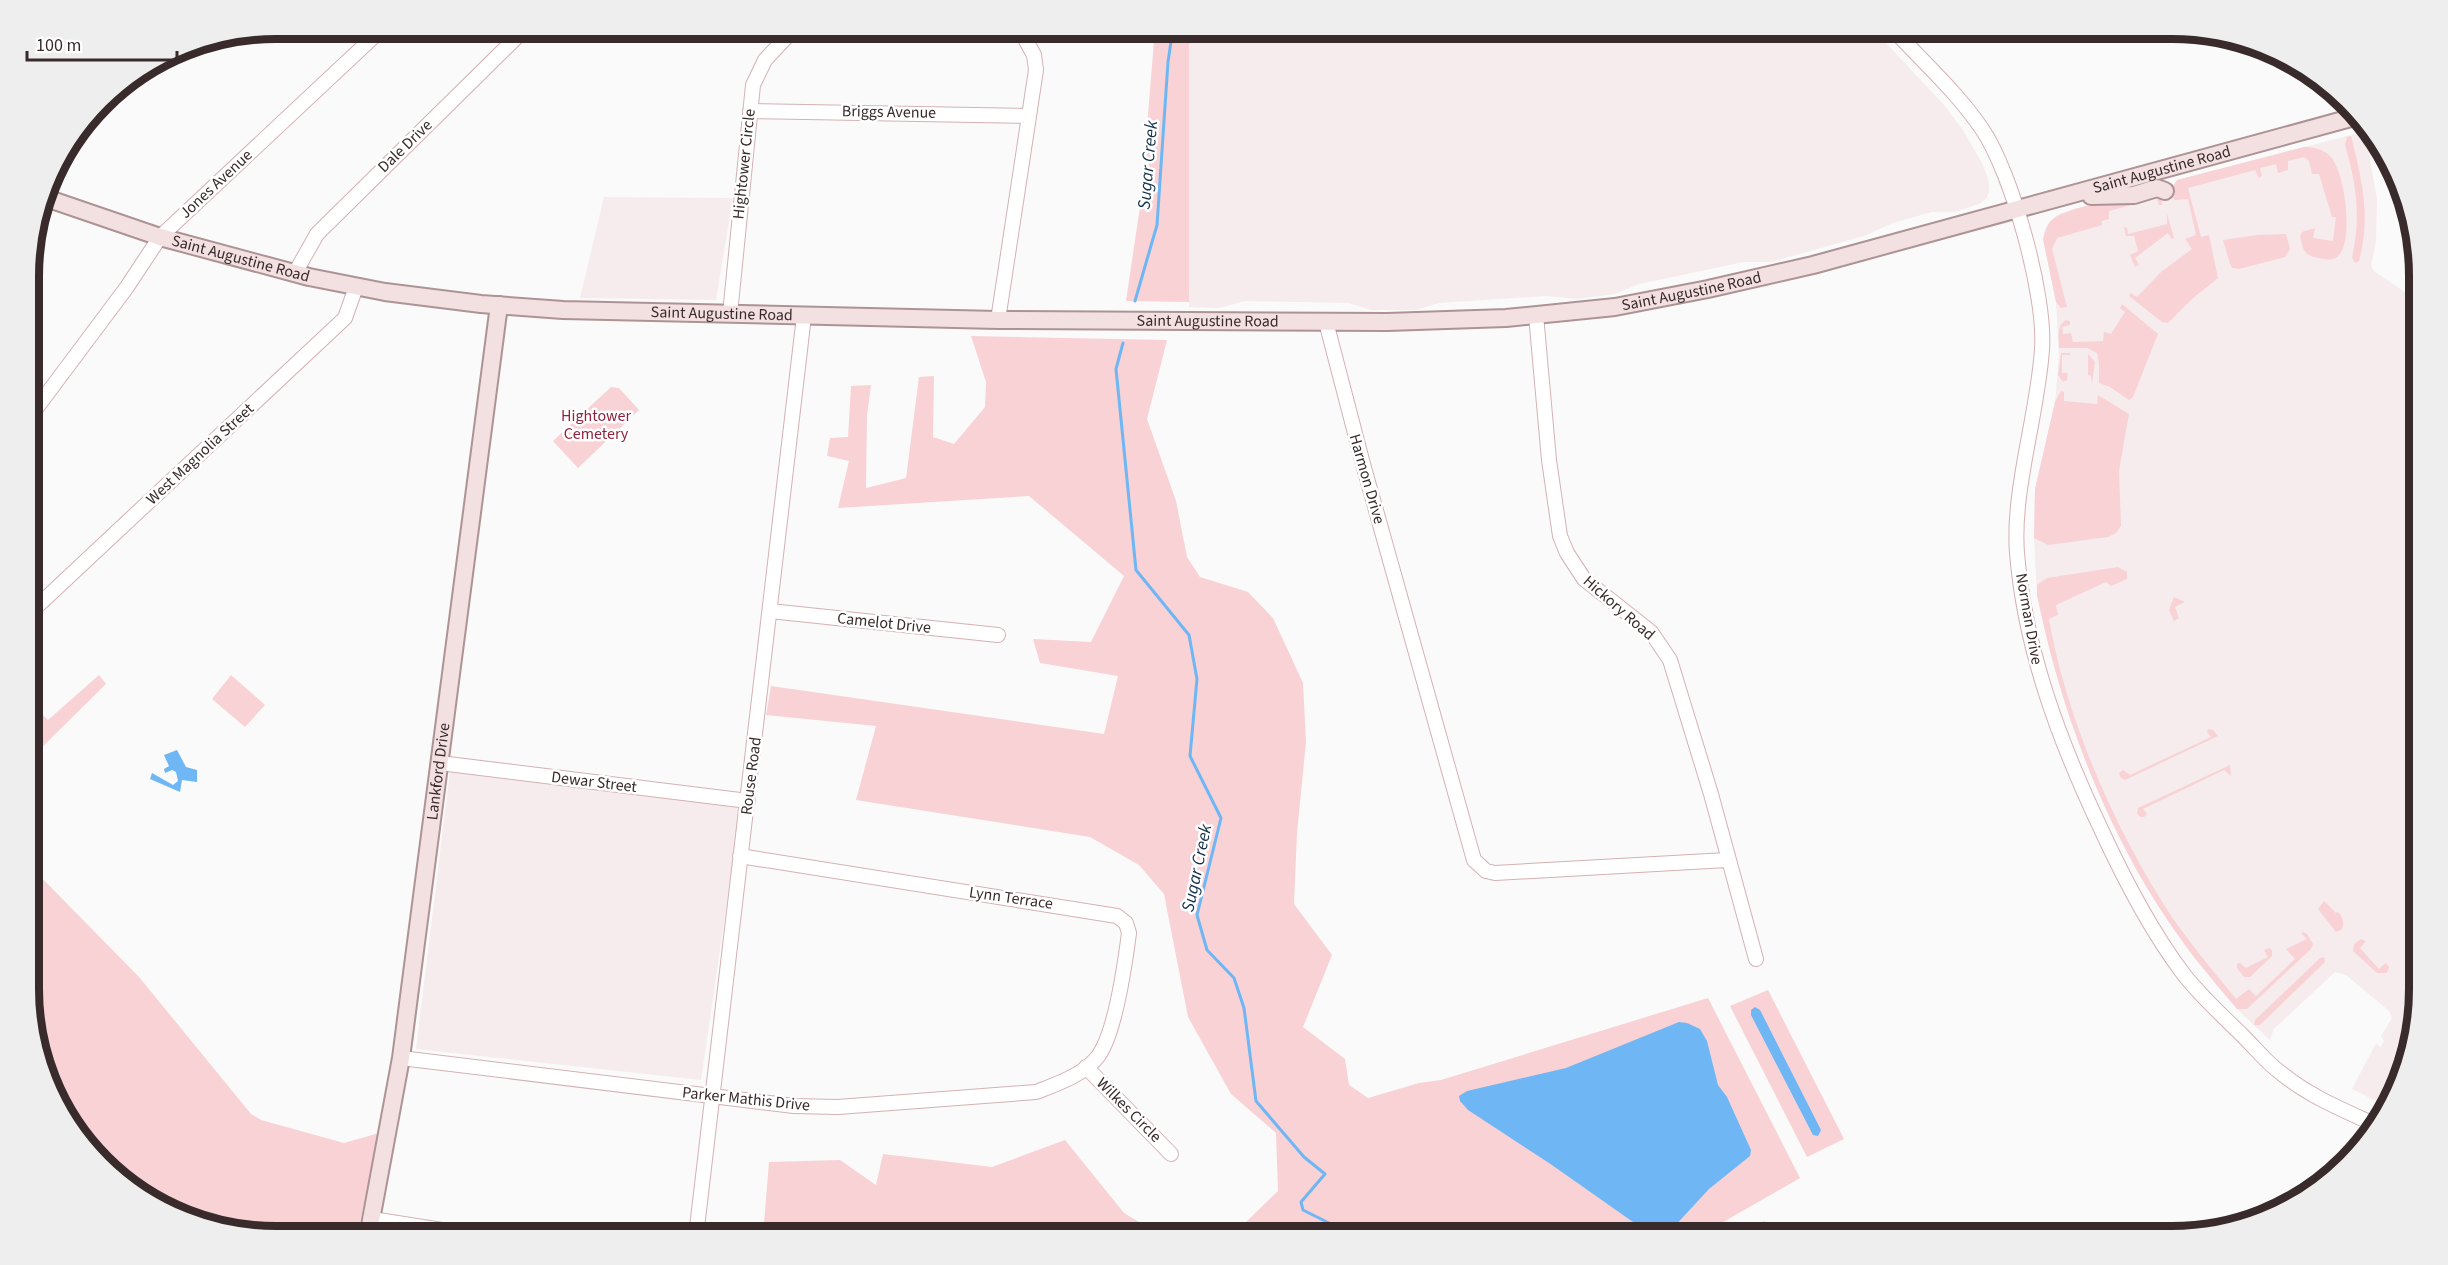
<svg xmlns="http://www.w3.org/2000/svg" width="2448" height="1265" viewBox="0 0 2448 1265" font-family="'Source Sans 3',sans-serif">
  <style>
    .built { fill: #f6eced }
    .green { fill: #f8d2d5 }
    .water { fill: #6eb7f4 }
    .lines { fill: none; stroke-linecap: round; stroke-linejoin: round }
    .stream { stroke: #6eb7f4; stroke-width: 3 }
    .minor-casing { stroke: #d4b1b4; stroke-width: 16 }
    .major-casing { stroke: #ad9395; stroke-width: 20 }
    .minor { stroke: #fff; stroke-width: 14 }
    .major { stroke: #f3e0e1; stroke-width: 16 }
    .labels { text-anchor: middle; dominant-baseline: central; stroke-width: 5; stroke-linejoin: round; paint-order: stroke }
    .street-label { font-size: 16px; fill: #392b2c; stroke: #fff }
    .park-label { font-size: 16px; fill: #90233c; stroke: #fff }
    .water-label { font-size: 18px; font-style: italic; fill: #12314a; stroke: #fff }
    .rim { fill: none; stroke: #392b2c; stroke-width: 8 }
  </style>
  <rect width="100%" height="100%" fill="#fafafa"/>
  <!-- built -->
  <path class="built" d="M1189 29H1873L1944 105 1963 130 1983 165 1989 182V192L1986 199 1979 204 1955 212H1932L1893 223 1864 236 1771 262H1744L1639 284 1615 294 1577 299 1547 296 1439 303 1416 310H1371L1349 303 1245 301 1219 308 1189 307Z
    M2370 130 2376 137 2371 150 2370 160 2377 199 2376 241 2371 266 2374 271 2418 301 2419 989 2394 1099 2388 1107 2352 1089 2376 1043 2380 1047 2382 1045 2384 1041 2381 1036 2392 1018 2389 1011 2346 975 2335 972 2274 1029 2270 1039 2273 1043 2237 1009 2191 954 2157 904 2138 873 2113 823 2064 700 2054 666 2037 595 2034 538 2035 489 2055 402 2059 356 2056 302 2043 239 2045 229 2050 221 2059 214 2171 189 2177 180Z
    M604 197 733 198 716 300 580 298Z
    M450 771 741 806 701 1080 416 1049Z"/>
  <!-- green -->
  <path class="green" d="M1155 29H1189V302L1126 301 1141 200Z
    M2351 136C2362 179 2371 217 2359 261L2355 263 2352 258C2361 216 2357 187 2345 145L2347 137Z
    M2304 147C2313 147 2323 149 2330 156 2345 171 2355 244 2337 257 2332 261 2324 259 2319 258 2304 256 2303 250 2300 236L2302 232 2315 228 2313 238 2333 241 2336 217H2332L2319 174H2312L2309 161 2304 157 2288 161V170L2278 173 2276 164 2260 168 2262 176 2259 178 2255 170 2188 188 2201 237 2209 235 2218 278 2192 299 2168 323 2162 322 2129 296 2131 293 2137 297 2161 272 2192 249 2185 239 2196 235 2188 199 2174 200 2171 189 2177 180Z
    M2153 195 2161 197 2162 205H2159L2157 198 2109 211V219L2102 221V225L2057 238 2052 249 2067 307 2061 308 2056 302 2043 239C2045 233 2046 227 2050 222 2064 205 2130 198 2153 195Z
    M2167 214 2174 238 2172 239 2168 233 2135 258 2139 265 2135 267 2130 255 2138 251 2134 236H2126L2124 227 2127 228 2128 234 2167 224Z
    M2286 234 2290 249 2285 257 2239 269 2232 268 2230 264 2223 240 2257 235Z
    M2122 304 2158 334 2133 397 2129 400 2110 387 2099 383V363L2097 353 2087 348H2059C2059 338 2056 326 2066 320L2070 321V325L2062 327 2063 334 2071 333 2073 342 2103 341 2104 332 2111 334 2125 312 2120 308Z
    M971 336 1167 340 1147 419 1176 501 1187 557 1200 577 1248 592 1273 618 1303 683 1306 742 1297 833 1294 904 1332 955 1303 1027 1345 1059 1349 1085 1368 1098 1419 1083 1441 1080 1708 998 1800 1178 1699 1236H1188L1245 1223 1278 1191 1276 1133 1231 1094 1188 1017 1164 894 1139 865 1090 837 856 800 876 726 766 715 771 686 1104 734 1118 676 1040 663 1033 639 1091 642 1124 576 1029 496 838 508 849 461 827 456 830 438 848 437 851 386 871 385 867 415 866 488 906 478 919 377 934 376 933 437 954 444 985 407 986 382Z
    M2061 353H2070V355H2062V373H2068L2067 380 2063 382 2058 375Z
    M2088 354 2095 362 2092 384 2091 376 2088 375Z
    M611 387 619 388 639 410 578 468 553 441Z
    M2061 391 2064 392V401L2097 404 2098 395 2129 414 2119 471 2121 526 2116 533 2108 537 2048 545 2034 538 2035 489 2055 402Z
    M2118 567 2127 572V579L2111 586 2106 582 2056 605 2058 615 2049 619C2066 719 2117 835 2174 920 2193 947 2215 973 2236 999L2249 989 2256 996 2295 959 2286 949 2307 939 2301 933 2303 932 2307 934 2313 944 2311 949 2247 1009H2237C2208 975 2180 941 2157 904 2099 813 2058 700 2037 595V585L2047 578Z
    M2174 597 2185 602 2175 607 2179 618 2174 621 2169 610Z
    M99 675 106 684 30 759V703L48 720Z
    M231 675 265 705 245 727 212 699Z
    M2208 729 2213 730 2218 736 2125 780 2121 778 2119 773 2123 770 2130 775 2211 737 2207 732Z
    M2230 765 2231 776 2224 770 2143 809 2147 814 2144 817H2140L2137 813 2138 808Z
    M30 866 139 977 251 1114 261 1120 344 1143 379 1133 357 1236H276L166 1211 80 1139 47 1083 31 1021Z
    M2324 901 2336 913 2338 912C2343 917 2345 924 2341 930L2336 932 2318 909Z
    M2361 939 2366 941 2360 948 2379 969 2386 963 2389 967 2387 973H2377L2353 951 2354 944Z
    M2269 948 2272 950V956L2250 977H2244L2237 968V964L2240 963 2246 968 2268 957 2264 950Z
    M2324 957 2325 962 2260 1025H2254L2255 1020 2320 958Z
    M1768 990 1844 1139 1807 1157 1730 1006Z
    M1065 1140 1124 1213 1162 1236H763L769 1162 840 1160 876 1185 883 1154 992 1167Z
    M1764 1221 1791 1236H1742Z"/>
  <!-- water -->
  <path class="water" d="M177 750 186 767 197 770V782L182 780 180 792 150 779 152 773 173 785 178 781 176 772 172 770 165 773 164 769 169 766 164 755Z
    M1755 1007 1760 1010 1821 1130 1818 1136 1813 1135 1751 1015V1010Z
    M1679 1022 1687 1023 1700 1029 1707 1041 1718 1085 1727 1097 1751 1150 1750 1156 1709 1189 1671 1230 1662 1236H1653L1549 1163 1468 1110 1460 1101 1459 1096 1467 1091 1566 1068Z"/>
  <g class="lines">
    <!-- stream -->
    <path class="stream" d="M1135 301 1157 225 1168 62 1173 28
      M1123 343 1116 369 1136 570 1189 635 1197 679 1190 756 1221 818 1197 915 1207 950 1234 978 1244 1008 1256 1101 1304 1157 1325 1174 1301 1202 1303 1210 1355 1236
      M1013 1236C1038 1223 1062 1228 1089 1236
      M1309 1236 1321 1229 1350 1235"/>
    <defs>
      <path id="minor" d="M1892 28C1922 61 1957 92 1982 129 2012 173 2046 296 2042 349 2038 414 2012 490 2017 553 2025 650 2059 740 2100 827 2123 877 2149 928 2182 972 2200 996 2223 1016 2244 1037 2256 1049 2267 1063 2281 1073 2309 1096 2343 1110 2376 1125
        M750 111 1029 116
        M295 273 317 234 526 28
        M730 314 753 85 765 60 795 28
        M1536 315 1549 460 1560 536 1567 553 1584 579 1651 632 1670 660 1711 794 1756 959
        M998 320 1036 70 1034 55 1019 28
        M1326 322 1363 464 1474 860 1486 871 1495 873 1727 860
        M29 418 127 287 160 237 383 28
        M770 611 998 635
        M30 613 345 318 356 287
        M440 763 748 801
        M401 1058 794 1106 838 1107 1036 1092C1057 1084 1086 1074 1099 1055 1116 1030 1125 964 1129 933L1126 923 1117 916 740 856
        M1086 1067 1171 1154
        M372 1219 480 1236
        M696 1236 804 316"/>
      <g id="major">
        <path d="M2091 196 2134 195 2157 188 2165 191"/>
        <path id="s1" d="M46 198 160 237 309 277 385 292 481 304 563 310 998 320 1387 322 1506 318 1615 307 1708 289 1813 265 2358 116"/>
        <path id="s2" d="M368 1236 401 1058 499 305"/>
      </g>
    </defs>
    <!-- minor casing -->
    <use href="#minor" class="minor-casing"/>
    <!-- major casing -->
    <use href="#major" class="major-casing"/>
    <!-- minor -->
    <use href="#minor" class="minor"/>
    <!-- major -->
    <use href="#major" class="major"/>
  </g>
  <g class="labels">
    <!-- street labels -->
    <g class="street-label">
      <text transform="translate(889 112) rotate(1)">Briggs Avenue</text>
      <text transform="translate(405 146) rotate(-44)">Dale Drive</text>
      <text transform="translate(744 164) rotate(-84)">Hightower Circle</text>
      <text stroke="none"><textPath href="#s1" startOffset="2148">Saint Augustine Road</textPath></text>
      <text transform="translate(216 184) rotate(-43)">Jones Avenue</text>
      <text stroke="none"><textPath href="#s1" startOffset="204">Saint Augustine Road</textPath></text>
      <text stroke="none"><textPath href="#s1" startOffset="1662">Saint Augustine Road</textPath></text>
      <text stroke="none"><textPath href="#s1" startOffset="690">Saint Augustine Road</textPath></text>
      <text stroke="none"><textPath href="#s1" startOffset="1176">Saint Augustine Road</textPath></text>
      <text transform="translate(200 454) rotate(-43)">West Magnolia Street</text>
      <text transform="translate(1367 479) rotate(74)">Harmon Drive</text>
      <text transform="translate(1619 608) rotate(41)">Hickory Road</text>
      <text transform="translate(2029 619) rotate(80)">Norman Drive</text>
      <text transform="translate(884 623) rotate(6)">Camelot Drive</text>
      <text stroke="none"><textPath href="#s2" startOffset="470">Lankford Drive</textPath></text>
      <text transform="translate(751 776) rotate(-83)">Rouse Road</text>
      <text transform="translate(594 782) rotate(7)">Dewar Street</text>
      <text transform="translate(1011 898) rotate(8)">Lynn Terrace</text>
      <text transform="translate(746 1099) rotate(6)">Parker Mathis Drive</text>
      <text transform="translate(1129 1110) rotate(45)">Wilkes Circle</text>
    </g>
    <!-- park labels -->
    <g class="park-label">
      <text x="596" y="416">Hightower<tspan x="596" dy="18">Cemetery</tspan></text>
    </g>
    <!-- water labels -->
    <g class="water-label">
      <text transform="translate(1148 165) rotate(-85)">Sugar Creek</text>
      <text transform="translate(1197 868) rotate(-78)">Sugar Creek</text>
    </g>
  </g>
  <!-- crop -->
  <path d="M0 0H2448V1265H0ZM276 39H2172A237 237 0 0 1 2409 276V989A237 237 0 0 1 2172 1226H276A237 237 0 0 1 39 989V276A237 237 0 0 1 276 39Z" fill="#efeeee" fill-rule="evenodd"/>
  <path class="rim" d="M276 39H2172A237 237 0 0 1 2409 276V989A237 237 0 0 1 2172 1226H276A237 237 0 0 1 39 989V276A237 237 0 0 1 276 39Z"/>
  <!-- scale -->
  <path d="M27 51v9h150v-9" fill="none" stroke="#392b2c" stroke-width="3"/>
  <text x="36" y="51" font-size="18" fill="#392b2c" stroke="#ffffff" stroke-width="4.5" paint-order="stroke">100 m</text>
</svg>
